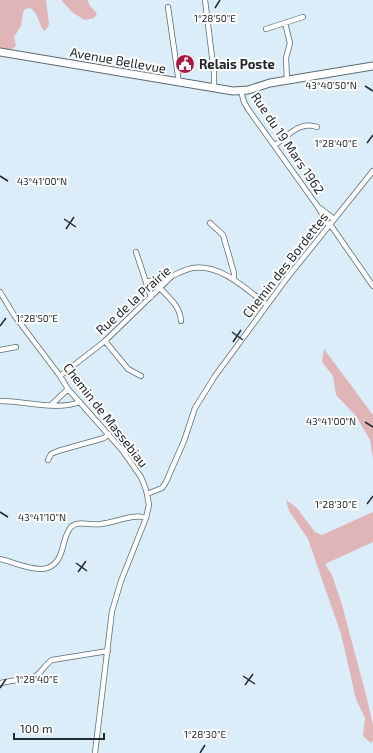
<svg xmlns="http://www.w3.org/2000/svg" width="373" height="753" viewBox="0 0 373 753" font-family="'Exo 2',sans-serif">
  <style>
    .green { fill: #dfb5b8 }
    .lines { fill: none; stroke-linecap: round; stroke-linejoin: round }
    .minor-casing { stroke: #5b6b74; stroke-width: 6 }
    .secondary-casing { stroke: #5b6b74; stroke-width: 9 }
    .minor { stroke: #fff; stroke-width: 4.5 }
    .secondary { stroke: #fff; stroke-width: 7 }
    .ticks { fill: none; stroke: #232a2e; stroke-width: 1.5 }
    .labels { text-anchor: middle; dominant-baseline: central; stroke-width: 4; stroke-linejoin: round; paint-order: stroke }
    .street-label { font-size: 13px; fill: #232a2e; stroke: #fff }
    .poi-label { font-size: 13px; font-weight: bold; fill: #232a2e; stroke: #fff; text-anchor: start }
    .ticks-label { font-size: 10px; text-anchor: middle; fill: #232a2e; stroke: #fff; stroke-width: 4; stroke-linejoin: round; paint-order: stroke }
  </style>
  <rect width="100%" height="100%" fill="#dbedf8"/>
  <!-- green -->
  <path class="green" d="M0 0H46L49 24 47 29 44 31C38 24 39 13 30 8L25 9 23 13 21 26 14 37 16 46 12 49H0Z
    M61 0H88C88 7 94 8 97 14L94 18 85 20 73 13Z
    M324 349 373 415V459L370 440 356 416 336 395 333 376 322 362Z
    M286 500 297 508 315 532 322 535 373 512V542L325 564 332 575 342 605 366 695 373 725V740L371 743 363 736 365 718 356 699 341 634 308 539 289 511Z"/>
  <g class="lines">
    <defs>
      <path id="minor" d="M205 0 214 73V88
        M168 7 179 83
        M285 23 290 43 286 58 287 81
        M266 29 303 17
        M241 91 244 102 248 109 318 207 327 223 332 227 373 286
        M275 145C289 135 299 121 317 127
        M320 208 334 219
        M210 223 223 235 234 273V280
        M136 252 151 297
        M146 282 172 276
        M160 288C170 299 180 306 181 321
        M0 292 14 315 60 376 68 389 122 450 141 477 145 487 147 494 149 505 146 518 121 581 112 611 95 753
        M105 341 128 369 141 376
        M0 350 16 347
        M60 376 105 341 172 276C179 273 186 269 193 268 221 264 246 289 267 305
        M0 401C25 401 56 411 80 402
        M51 405 68 389
        M48 460 51 454 58 451 104 438 109 434
        M147 494 162 488 166 482 184 441 195 408 215 376 287 278 373 171
        M0 559C22 564 53 583 62 550 64 543 66 532 71 527 79 520 92 526 101 524 113 523 135 513 146 518
        M0 683 34 677C42 673 45 664 52 660L108 651"/>
      <path id="secondary" d="M0 52 233 91 248 90 270 83 373 66"/>
    </defs>
    <!-- minor casing -->
    <use href="#minor" class="minor-casing"/>
    <!-- secondary casing -->
    <use href="#secondary" class="secondary-casing"/>
    <!-- minor -->
    <use href="#minor" class="minor"/>
    <!-- secondary -->
    <use href="#secondary" class="secondary"/>
  </g>
  <!-- ticks -->
  <path class="ticks" d="M215 8 220 0M365 86 373 91M367 143 373 135M0 176 8 181M64 219 76 227M66 229 74 217M0 326 6 318M232 332 243 340M233 342 241 330M365 422 373 427M367 504 373 496M0 512 8 517M76 563 87 571M78 572 86 561M243 676 255 684M245 685 253 674M0 688 6 679M200 753 205 745"/>
  <!-- icons -->
  <defs>
    <symbol id="civic-disc" viewBox="-11 -11 22 22"><circle r="9.5" fill="#ac1840" stroke="#fff"/><path d="M-.6-6.5H3V-4.5H.6V-3L4-1V1h2V6H-6V1h2V-1L-.6-3ZM-1.2 2.5V6h2.4V2.5Z" fill="#fff"/></symbol>
  </defs>
  <g fill-rule="evenodd">
    <use href="#civic-disc" x="174" y="53" width="22" height="22"/>
  </g>
  <g class="labels">
    <!-- street labels -->
    <g class="street-label">
      <text transform="translate(118 60) rotate(10)">Avenue Bellevue</text>
      <text transform="translate(288 143) rotate(56)">Rue du 19 Mars 1962</text>
      <text transform="translate(285 265) rotate(-52)">Chemin des Bordettes</text>
      <text transform="translate(133 300) rotate(-42)">Rue de la Prairie</text>
      <text transform="translate(106 415) rotate(52)">Chemin de Massebiau</text>
    </g>
    <!-- poi labels -->
    <g class="poi-label">
      <text x="199" y="64">Relais Poste</text>
    </g>
  </g>
  <g class="ticks-label">
    <text x="215" y="22">1°28'50"E</text>
    <text x="331" y="89">43°40'50"N</text>
    <text x="336" y="147">1°28'40"E</text>
    <text x="42" y="185">43°41'00"N</text>
    <text x="37" y="322">1°28'50"E</text>
    <text x="331" y="425">43°41'00"N</text>
    <text x="336" y="508">1°28'30"E</text>
    <text x="42" y="521">43°41'10"N</text>
    <text x="37" y="683">1°28'40"E</text>
    <text x="205" y="738">1°28'30"E</text>
  </g>
  <!-- scale -->
  <path d="M14 733v6h90v-6" fill="none" stroke="#232a2e" stroke-width="2"/>
  <text x="20" y="733" font-size="12" fill="#232a2e" stroke="#ffffff" stroke-width="3" paint-order="stroke">100 m</text>
</svg>
